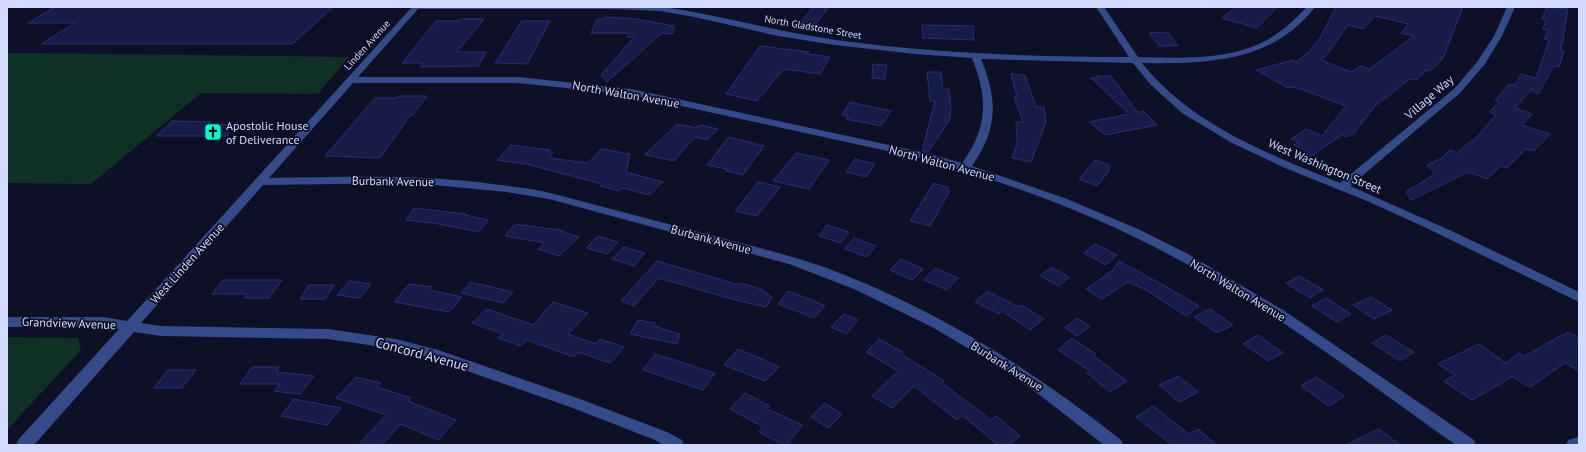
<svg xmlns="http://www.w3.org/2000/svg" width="1586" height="452" viewBox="0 0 1586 452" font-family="'PT Sans',sans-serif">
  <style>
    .green { fill: #0f3125 }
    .building { fill: #171c49; stroke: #272f77; fill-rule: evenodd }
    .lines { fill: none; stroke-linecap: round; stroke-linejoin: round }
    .minor { fill: #344a89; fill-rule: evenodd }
    .labels { text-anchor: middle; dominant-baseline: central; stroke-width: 3.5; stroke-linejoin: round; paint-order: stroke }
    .far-street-label { font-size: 10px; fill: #d2daff; stroke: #0d1026 }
    .street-label { font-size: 12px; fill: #d2daff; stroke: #0d1026 }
    .poi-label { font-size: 12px; fill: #d2daff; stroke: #0d1026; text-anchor: start }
    .near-street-label { font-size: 14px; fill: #d2daff; stroke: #0d1026 }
  </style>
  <rect width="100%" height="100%" fill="#0d1026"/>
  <!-- green -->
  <path class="green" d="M7 53H23L349 57 318 94 201 93 91 184 7 183Z
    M7 337 78 338 81 350 7 430Z"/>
  <!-- building -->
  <path class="building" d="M55 7H333L293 44H41L75 23H28Z
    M813 7H829L816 24 801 22Z
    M1235 7H1277L1257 28 1222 18Z
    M1336 7H1463L1444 56 1439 63 1429 71 1427 70 1416 80 1410 79 1375 106 1355 132 1347 137 1342 135 1308 158 1305 156 1309 152 1294 145 1299 142 1291 139 1306 129 1322 136 1346 106 1295 87 1288 88 1256 70 1293 60 1296 62 1309 52 1320 38ZM1375 16 1409 24 1401 33 1414 36 1370 69 1360 66 1351 72 1321 60 1326 56 1348 25 1363 29Z
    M1547 7 1568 9 1563 38H1564L1560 50 1564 51 1559 67 1554 66 1538 94 1532 91 1533 88 1515 108 1532 114 1522 125 1550 134 1534 151 1526 149 1507 168 1501 166 1487 179 1468 172 1411 200 1406 192 1435 174 1427 165 1442 158 1450 150 1457 153 1471 141H1473L1496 115 1489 112 1499 102 1495 101 1509 84 1515 85 1521 74 1536 78 1549 40 1544 39 1548 30 1543 29 1546 20 1542 19Z
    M605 17 636 19 674 26 673 34 662 33 607 82 601 75 634 37H627L630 33H591L597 19H604Z
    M459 19H484L457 52H486L478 66 420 67 424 63H402L436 21H458Z
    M522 21H550L527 64 495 63Z
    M922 25 973 26 974 40 923 38Z
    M1149 32 1168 33 1178 46H1159Z
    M760 46 809 52 807 54 830 57 820 74 784 69 757 101 726 94Z
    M873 64 887 65 885 79 872 78Z
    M927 72H941L943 89H949L951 109 949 121 928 152 922 151 935 101H930Z
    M1011 74 1025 75 1036 107H1044L1046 122 1031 162 1012 158 1017 144 1016 122H1023L1014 97H1017Z
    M1096 76H1111L1138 113 1143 111 1157 125 1105 135 1089 122 1129 114 1091 78H1097Z
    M399 96H427L412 116H410L380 158 325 156 375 98H397Z
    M850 102 891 111 881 126 846 119 847 116 842 115Z
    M172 121 211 122 209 124 228 125V136H156Z
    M677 124 696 128 700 125 718 129 707 140 695 137 674 161 645 155Z
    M729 137 764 146 743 175 726 171 727 169 707 165Z
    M511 145 550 150 548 152H553L549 158 588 163 601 149 630 154 626 172 663 182 649 195 623 188 619 191 600 186 602 184 526 164 497 160Z
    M796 153 829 160 809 189 773 181Z
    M855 159 875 164 866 177 846 172Z
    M1095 160 1109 165V171L1097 186 1079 179Z
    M758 182 780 187 757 216 735 211Z
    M934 183 949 188 947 190 950 191 930 226 910 221Z
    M414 208 466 214 465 215 488 220 479 232 439 224 406 220Z
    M515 224 559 230 579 237 559 256 538 249 545 243 505 236Z
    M827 225 849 232 841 243 819 236Z
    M598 236 618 242 607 254 586 248Z
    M854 238 876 246 867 257 845 249Z
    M1095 244 1117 255 1106 265 1084 253Z
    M624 247 645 253 634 266 612 259Z
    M901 259 923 269 912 280 890 270Z
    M657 261 739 285 740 283 761 289 772 297 766 307 739 301 659 278 634 306 621 301Z
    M1119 261 1165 286 1199 306 1186 316 1144 289 1128 282 1102 299 1086 289 1113 270Z
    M1051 267 1069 277 1059 286 1040 276Z
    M935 268 958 278 947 290 924 280Z
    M1299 276 1323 290 1310 298 1286 283Z
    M223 280H282L269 298H244L247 294H212Z
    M349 281 371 284 360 298 337 295Z
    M470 282 513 292 503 303 461 293Z
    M409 284 432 287 430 290 462 297 449 312 394 302Z
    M309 285H334L325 299H300Z
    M788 291 812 300 825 306 814 318 778 304Z
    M987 291 1019 307 1022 305 1044 319 1030 330 1002 311 999 314 975 302Z
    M1371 297 1392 310 1374 319 1353 305Z
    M1326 298 1351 314 1337 322 1312 306Z
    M553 302 588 313 568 334 596 344 600 339 624 347 610 363 578 352 574 357 527 340 521 346 498 338 503 334 472 323 487 309 533 325Z
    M1210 309 1233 325 1217 333 1194 317Z
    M844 314 858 320 846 334 831 327Z
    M1077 318 1090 326 1077 336 1065 328Z
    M638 320 655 323 654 326 680 334 677 344 630 334Z
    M1568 332 1579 338V371L1565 363 1530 387 1512 377 1472 400 1444 381 1455 375 1438 364 1479 344 1506 363 1519 353 1524 356Z
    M1258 335 1283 353 1268 361 1243 344Z
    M1386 335 1414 352 1400 361 1372 343Z
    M1072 338 1096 354 1094 356 1127 381 1110 392 1087 373 1090 371 1058 350Z
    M879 339 903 352 901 354 944 381 942 383 991 420 996 416 1020 436 1008 445H998L962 415 957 420 914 386 892 408 872 396 898 371 866 352Z
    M738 349 760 358 779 367 765 381 724 365Z
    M655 354 687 364 715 373 703 390 643 370Z
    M252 367H279L276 372 314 376 300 394 274 391 280 384H240Z
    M168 370H196L182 388H154Z
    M1178 376 1198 392 1179 402 1159 385Z
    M356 377 381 383 377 387 411 398 408 401 456 420 438 440 401 424 382 445H358L386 415 336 398Z
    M1316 377 1344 396 1329 406 1301 386Z
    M745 393 770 406 767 409 802 425 787 445H784L759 432 763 427 730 409Z
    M294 399 341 408 327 425 281 416Z
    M825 403 842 414 828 428 811 417Z
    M1153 406 1189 434 1198 429 1217 445H1169L1170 444 1162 437 1136 417Z
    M1379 429 1400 445H1345Z"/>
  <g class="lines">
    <!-- minor -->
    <path class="minor" d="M412 7H663C721 15 777 32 836 40 933 53 1031 57 1129 57L1096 7H1104L1138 57C1181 58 1234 61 1272 37 1285 29 1296 18 1307 7H1315C1272 63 1206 64 1142 63 1191 125 1269 154 1340 183L1454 89 1477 62 1494 36 1507 7H1515L1502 36 1485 64 1460 93 1350 186 1454 232 1579 292V302L1420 225 1367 201 1285 168 1232 143 1182 113 1151 85 1133 63 981 59C998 100 998 129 972 166L1067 199 1138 229 1188 254 1283 310 1474 440 1476 445H1456C1365 381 1277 312 1179 260 1099 216 1012 184 924 159L631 95 518 83H353L269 178C347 177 423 174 500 185 518 187 536 189 554 194 609 208 663 223 718 237 753 246 789 255 824 267 933 307 1030 368 1121 440L1123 445H1104L1041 396 1006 371 932 327 854 289 789 264 549 199 507 192 413 183 263 185 141 323 161 326 328 329 396 339 438 350 580 399 667 432 682 440 684 445H663L655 440 570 407 430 358 396 349 328 339 161 336 134 332 34 445H16L18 440 119 329 103 327H7V317H103L127 321ZM418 9H612L660 11 694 17 778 36 835 45 915 54 972 58C988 98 988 128 962 163L926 153 631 89 518 77H358Z
      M1579 437V445H1566L1568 440Z"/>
  </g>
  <!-- icons -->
  <defs>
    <symbol id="church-square" viewBox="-11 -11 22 22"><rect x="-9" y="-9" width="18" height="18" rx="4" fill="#00fdca" stroke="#0d1026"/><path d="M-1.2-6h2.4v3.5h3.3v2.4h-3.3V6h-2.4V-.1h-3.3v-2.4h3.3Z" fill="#111"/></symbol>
  </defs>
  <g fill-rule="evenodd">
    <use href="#church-square" x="203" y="122" width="20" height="20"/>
  </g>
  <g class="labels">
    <!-- far-street labels -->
    <g class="far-street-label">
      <text transform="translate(813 27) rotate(10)">North Gladstone Street</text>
      <text transform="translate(367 45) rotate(-48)">Linden Avenue</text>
    </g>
    <!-- street labels -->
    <g class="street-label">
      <text transform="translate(626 94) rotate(10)">North Walton Avenue</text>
      <text transform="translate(1429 97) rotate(-41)">Village Way</text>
      <text transform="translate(942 163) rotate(15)">North Walton Avenue</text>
      <text transform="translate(1325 166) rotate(23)">West Washington Street</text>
      <text transform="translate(393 181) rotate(1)">Burbank Avenue</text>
      <text transform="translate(711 239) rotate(15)">Burbank Avenue</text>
      <text transform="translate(187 263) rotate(-48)">West Linden Avenue</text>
      <text transform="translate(1238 290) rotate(31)">North Walton Avenue</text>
      <text transform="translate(69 323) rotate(2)">Grandview Avenue</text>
      <text transform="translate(1007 366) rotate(32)">Burbank Avenue</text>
    </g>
    <!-- poi labels -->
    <g class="poi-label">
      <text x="226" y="125">Apostolic House<tspan x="226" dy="14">of Deliverance</tspan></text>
    </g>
    <!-- near-street labels -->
    <g class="near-street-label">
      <text transform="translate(422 354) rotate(15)">Concord Avenue</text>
    </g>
  </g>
  <!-- border -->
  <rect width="1586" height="452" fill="none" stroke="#d2daff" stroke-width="16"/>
</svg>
